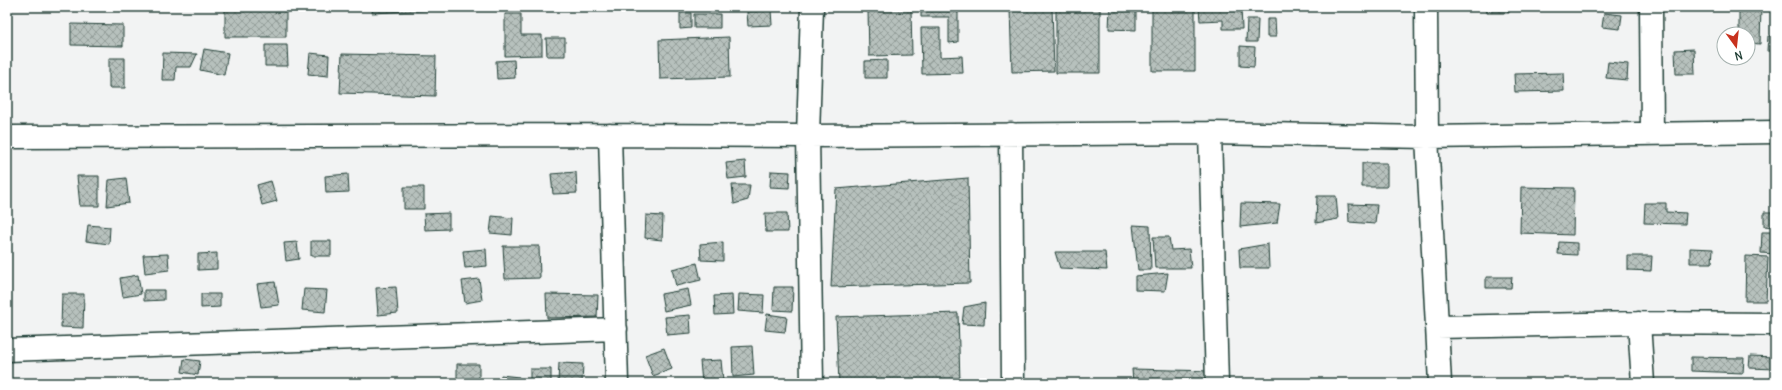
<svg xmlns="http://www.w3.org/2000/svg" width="1782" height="390" viewBox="0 0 1782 390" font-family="Delius,sans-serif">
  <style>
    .building { fill: url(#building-cross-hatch); stroke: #1f3d34 }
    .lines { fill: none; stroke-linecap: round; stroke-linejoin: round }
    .minor-casing { stroke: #1f3d34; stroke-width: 25 }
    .minor { stroke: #fff; stroke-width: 22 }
  </style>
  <defs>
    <pattern id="building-cross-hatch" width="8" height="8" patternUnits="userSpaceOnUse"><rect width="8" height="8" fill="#b7c1bd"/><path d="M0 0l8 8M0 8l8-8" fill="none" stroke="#949e9a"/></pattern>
  </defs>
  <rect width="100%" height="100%" fill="#f2f3f3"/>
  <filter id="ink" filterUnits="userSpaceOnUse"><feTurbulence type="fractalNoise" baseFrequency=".025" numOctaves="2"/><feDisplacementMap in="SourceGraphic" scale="8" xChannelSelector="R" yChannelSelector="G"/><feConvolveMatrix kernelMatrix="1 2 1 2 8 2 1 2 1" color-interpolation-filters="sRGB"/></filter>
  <g filter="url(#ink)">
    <!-- building -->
    <path class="building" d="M114 7H133V9Z
      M225 7H286V37H225Z
      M373 7H439L438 10 372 13Z
      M723 7H742L741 9 723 8Z
      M1110 7H1136V30L1109 29Z
      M1152 7H1195V71H1152Z
      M1199 7H1241L1242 29H1223V20L1200 21Z
      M1486 7H1509V13H1487Z
      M1561 7H1580V9Z
      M1739 7H1761L1760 44 1748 43V34H1739Z
      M1052 8 1054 71 1012 72 1010 9Z
      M1056 8H1100V73H1056Z
      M911 9 912 55 869 56 868 10Z
      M771 10 772 25 748 26 747 12Z
      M921 11H958V42L949 43V17H921Z
      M680 13H691V28L680 29Z
      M1604 13 1622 15 1620 29 1602 27Z
      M505 14H521V35H542V55L505 56Z
      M694 14H720V28H694Z
      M1247 19H1258L1257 42H1246Z
      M1267 19H1275L1276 37H1267Z
      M71 24 123 25V46L71 45Z
      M921 28H940V57L962 56 963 73 922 74Z
      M1768 36H1775V51H1767Z
      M729 37 730 77 660 79 659 40Z
      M546 38H565V56H547Z
      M265 45H287L288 66H265Z
      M1240 46 1255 47 1254 67 1240 66Z
      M204 49 228 53 224 75 200 70Z
      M1694 49 1695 74H1676L1675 50Z
      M163 53 197 54 191 67H176L175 80H162Z
      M310 53 329 55 328 76 308 74Z
      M342 54 436 56 435 96 340 93Z
      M109 58H125V88H109Z
      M514 60 515 78 497 79 496 61Z
      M887 60V78H865V61Z
      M1608 62 1628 64 1627 80 1606 78Z
      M1563 73 1564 91 1515 92 1514 74Z
      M745 161 746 177 728 179 726 163Z
      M1362 163H1387V187H1362Z
      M771 171 790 172 789 188 770 187Z
      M576 172 577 193 553 194 551 174Z
      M348 174 349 192 326 193 325 176Z
      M77 176H99V206H80Z
      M126 178 129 203 107 206 109 180Z
      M968 178 970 283 831 287 836 189Z
      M271 181 277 201 262 205 257 185Z
      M732 185H750L748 200 734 204Z
      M404 187H424V209H404Z
      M1521 187 1574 188 1573 235 1520 233Z
      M1317 196H1336L1338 219 1316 223Z
      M1241 203 1280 204 1277 223 1240 227Z
      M1645 203H1666V212L1686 213 1685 224 1644 223Z
      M1348 204 1377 205 1375 224 1349 222Z
      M1764 212H1774V227L1764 226Z
      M449 213V229L425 230 424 214Z
      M765 213H787L788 232H766Z
      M646 215 663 216 662 240 645 238Z
      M492 216 513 218 512 235 490 233Z
      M88 225 110 227 109 244 86 241Z
      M1133 225 1150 226 1151 270H1138Z
      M1762 232H1775V254L1761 253Z
      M1153 237H1169L1171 250 1189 249 1191 268H1155Z
      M311 241H331V256H311Z
      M297 242 299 259 286 261 284 243Z
      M723 242V261L701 260 700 244Z
      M1559 242 1577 243V255L1558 254Z
      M1268 244 1269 268H1240L1239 249Z
      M503 246H539L540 278 505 279Z
      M1690 248 1713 249 1712 263H1690Z
      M486 249 487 266 465 268 463 251Z
      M1055 252H1105L1107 270 1060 268Z
      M217 253V269L198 270V254Z
      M168 254 169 270 145 273 143 255Z
      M1628 256H1652L1651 271 1628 270Z
      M1746 256 1768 257 1766 301H1745Z
      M697 263 701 280 676 286 672 269Z
      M1168 273 1165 291 1135 290V276Z
      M138 275 141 294 123 297 120 278Z
      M1486 277H1512L1511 288H1486Z
      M479 279 482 300 465 303 462 281Z
      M275 282 279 305 261 307 257 284Z
      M396 287 398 313 378 315 376 288Z
      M774 287H793L792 311 773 310Z
      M304 289 327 290 325 312 302 310Z
      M688 289 691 305 664 311 661 294Z
      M144 290H164V300L144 301Z
      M62 294H84L83 328 61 327Z
      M201 294H220V307L201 308Z
      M546 294 598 295 597 317 547 318Z
      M739 294 764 295 763 313 738 311Z
      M732 295 733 314 715 315 714 296Z
      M985 303 984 325 962 324 964 307Z
      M958 313 960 383H839L836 317Z
      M767 314 787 317 785 332 765 330Z
      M690 315 691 333 667 335 665 317Z
      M752 346 754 375 733 377 732 347Z
      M664 348 672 369 653 376 645 355Z
      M1750 356 1775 357V369L1749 368Z
      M1691 357 1744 358 1743 373 1691 371Z
      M184 359 200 361 198 375 182 372Z
      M721 360 723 381 702 383 700 361Z
      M559 363 583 364 582 383H558Z
      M457 364H479V383H457Z
      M530 369H551V383H530Z
      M1132 369 1212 371 1210 383H1133Z
      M501 375 519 377 518 383H500Z"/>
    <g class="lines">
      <defs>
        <path id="minor" d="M812 7 808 136 812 383
          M1426 7 1427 137 1440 383
          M1651 7 1652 134
          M1210 133 1217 383
          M1011 134 1013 383
          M610 135 617 383
          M7 137 610 135 808 136 1210 133 1427 137 1775 132
          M1639 323 1643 383
          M1437 327 1639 323 1775 324
          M7 350 616 329"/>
      </defs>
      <!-- minor casing -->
      <use href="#minor" class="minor-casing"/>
      <!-- minor -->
      <use href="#minor" class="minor"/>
    </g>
  </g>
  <!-- margin -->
  <rect width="1782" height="390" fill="none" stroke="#fff" stroke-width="24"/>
  <rect x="12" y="12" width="1758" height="366" fill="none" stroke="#1f3d34" stroke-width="1.5" filter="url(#ink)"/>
  <!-- north arrow -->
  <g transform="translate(1736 46) rotate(165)"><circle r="19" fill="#ffffff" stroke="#a5b1ae"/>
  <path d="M0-3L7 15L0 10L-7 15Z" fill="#c8321e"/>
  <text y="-6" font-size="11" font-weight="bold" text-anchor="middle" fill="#1f3d34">N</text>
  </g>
</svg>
